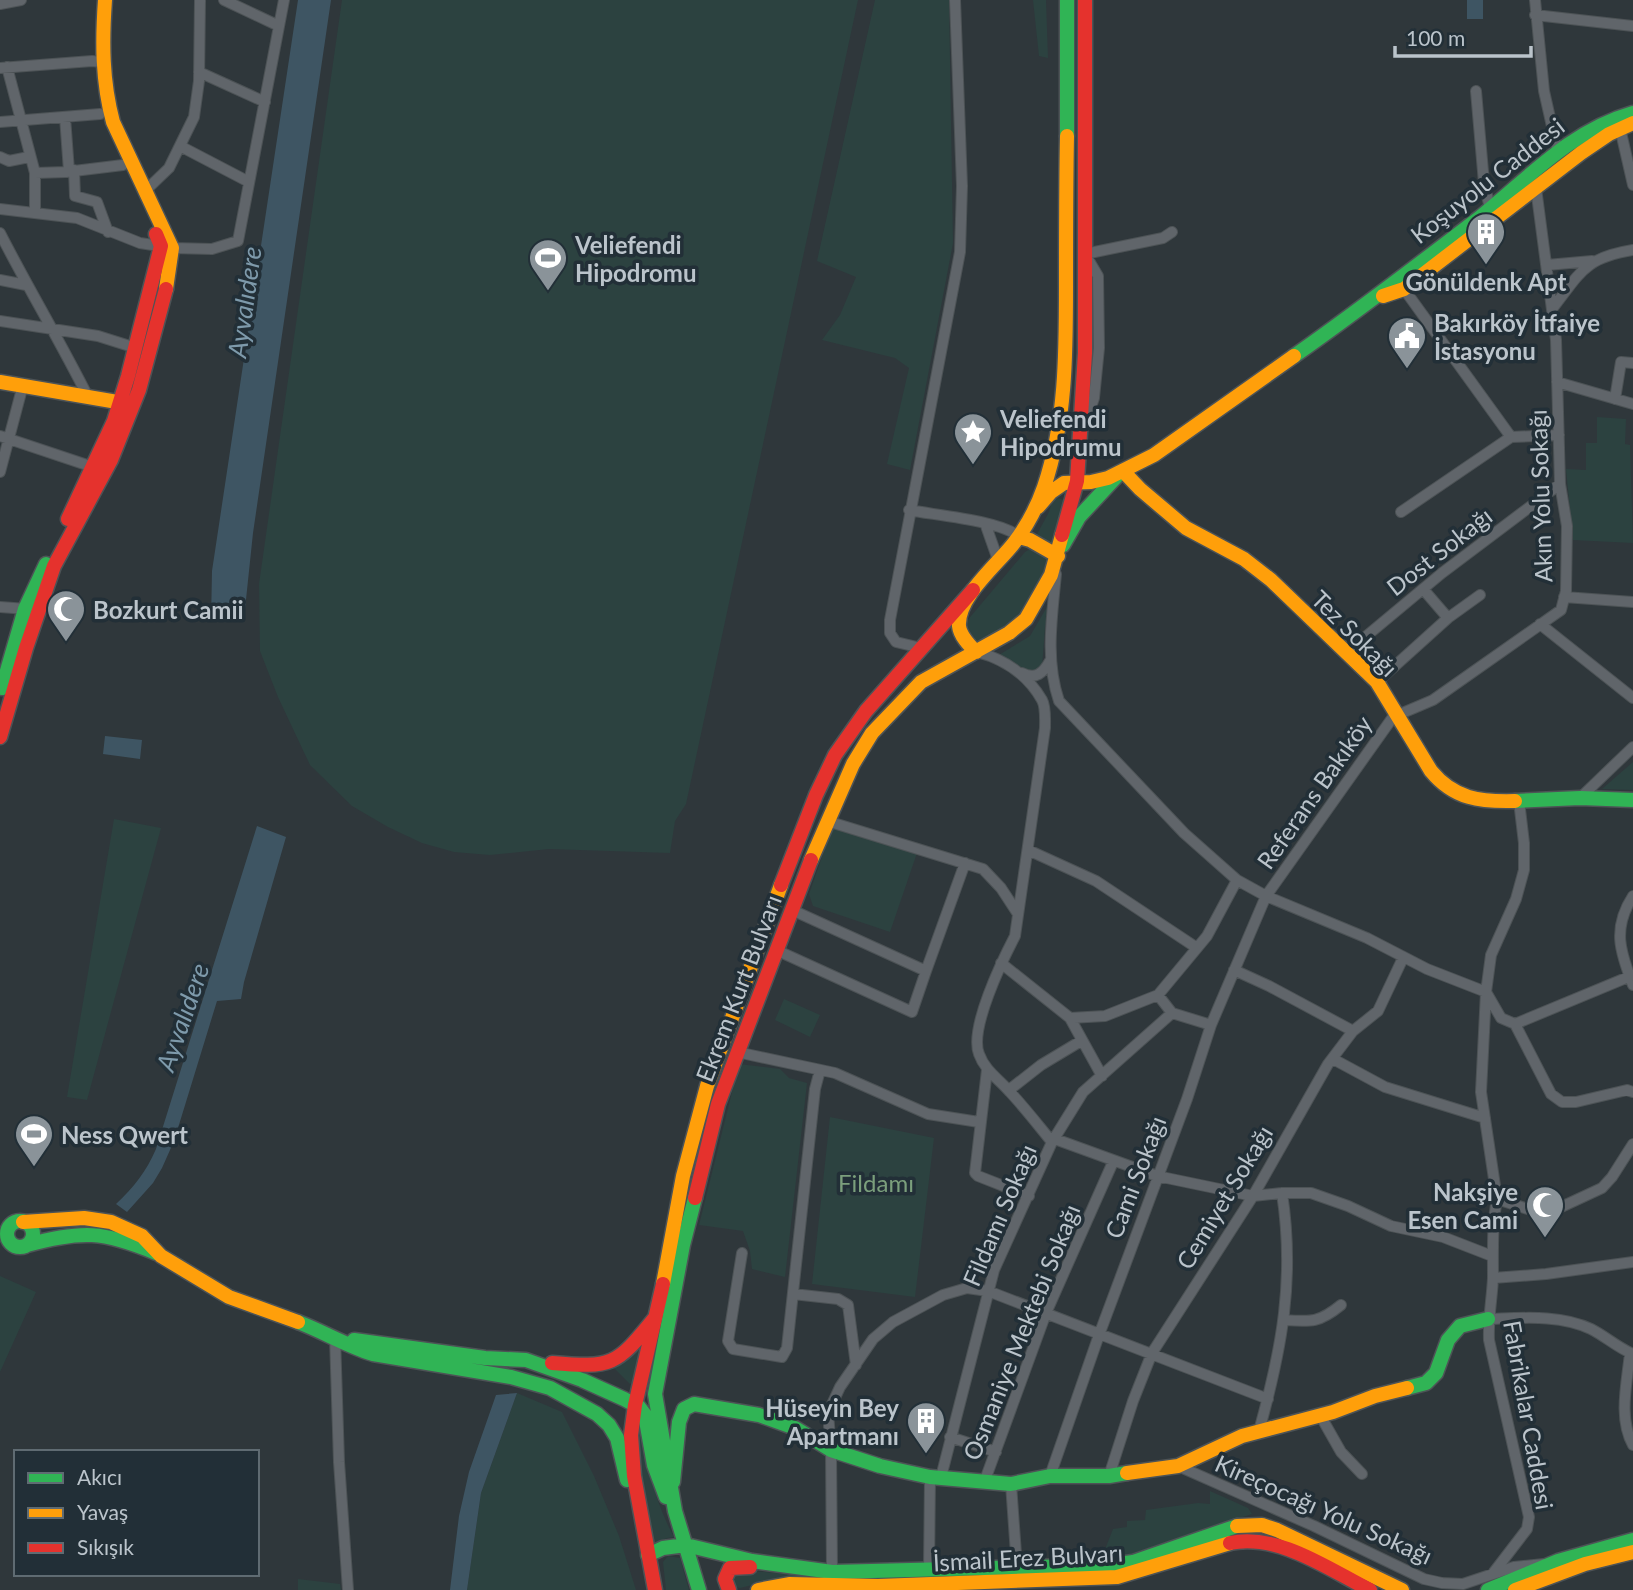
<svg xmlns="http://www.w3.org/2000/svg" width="1633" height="1590" viewBox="0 0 1633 1590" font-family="Lato,sans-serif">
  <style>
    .green { fill: #2c4240 }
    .water { fill: #3e5563 }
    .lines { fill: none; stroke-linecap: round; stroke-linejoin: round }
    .street-casing { stroke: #4d5356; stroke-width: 12 }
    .fast-casing { stroke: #4d5356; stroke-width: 17 }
    .slow-casing { stroke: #4d5356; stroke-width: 17 }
    .jam-casing { stroke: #4d5356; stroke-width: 17 }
    .street { stroke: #60656a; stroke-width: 10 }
    .fast { stroke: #30b455; stroke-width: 14 }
    .slow { stroke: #ff9f0a; stroke-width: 14 }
    .jam { stroke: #e5322d; stroke-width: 14 }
    .labels { text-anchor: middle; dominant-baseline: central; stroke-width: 7; stroke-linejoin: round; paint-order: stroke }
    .street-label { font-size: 24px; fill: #bbc4cb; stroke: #222f37 }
    .poi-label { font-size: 24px; font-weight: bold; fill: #bbc4cb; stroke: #222f37; text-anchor: start }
    .park-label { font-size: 24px; fill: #7b9f7c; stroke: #222f37 }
    .water-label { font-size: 26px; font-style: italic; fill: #7e9aab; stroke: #222f37 }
  </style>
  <rect width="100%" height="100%" fill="#2f373b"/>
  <!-- green -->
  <path class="green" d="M342 0H858L686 804 675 821 670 853 549 849 490 855 454 852 422 843 388 827 352 806 310 765 278 697 260 651 259 584Z
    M875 0H949L953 243 910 470 887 464 909 368 895 358 822 340 840 315 856 277 817 261Z
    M1033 0H1046L1048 58 1039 56Z
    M1597 417 1626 419 1625 444 1630 445 1633 543 1573 540 1566 469 1586 470V443H1597Z
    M1058 498 1064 500 1055 548 1036 536 1049 512 1052 501Z
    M1030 549 1048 557C1046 574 1024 615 1010 626 1001 633 989 638 980 643L973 641 967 635 966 622 1025 552Z
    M1051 600 1045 627 1042 668C1027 678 1013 663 999 655L1030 636Z
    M1633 762V790L1602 789Z
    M114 819 161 828 87 1100 67 1097Z
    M833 825 917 853 890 932 813 906 809 894Z
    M784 999 820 1015 810 1037 775 1020Z
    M739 1064 780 1069 789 1078 807 1083 785 1277 752 1269 750 1251 743 1231 699 1225Z
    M830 1117 934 1138 915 1297 812 1284Z
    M0 1276 36 1292 0 1372Z
    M641 1344 634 1382 630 1384 612 1366Z
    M517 1393 562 1412 594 1476 619 1536 636 1590H467L481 1493Z
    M641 1421C647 1462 654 1501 674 1537L667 1538 654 1544C647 1508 632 1457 641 1421Z
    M1210 1491 1248 1508 1252 1514 1131 1554 1102 1557 1113 1529 1127 1527V1521L1145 1520 1146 1510 1198 1503 1210 1504Z
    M668 1556 680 1558 689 1590H666L663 1562Z
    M743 1570 831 1578 987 1574 1008 1577 769 1581 740 1588 732 1586 728 1577Z
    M298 1579 340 1584 341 1590H298Z"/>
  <!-- water -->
  <path class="water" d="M298 0H331L253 533 245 609 211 622 212 571Z
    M1467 0H1483V19H1467Z
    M105 736 142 740 140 759 103 754Z
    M257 826 286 837 244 982 241 999 217 1001 174 1141 162 1168 153 1183 127 1212 116 1204C134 1187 146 1172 156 1149Z
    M517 1393 481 1493 467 1590H450L459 1516 469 1472 496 1395Z"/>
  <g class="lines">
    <defs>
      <path id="street" d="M224 0 279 26
        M1535 0 1544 91 1558 153
        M0 4 21 0
        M1535 15 1633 26
        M7 67 35 173V213
        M0 68 92 61 101 62
        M199 72 265 102
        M1476 91 1484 183 1490 208
        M65 117 69 171
        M0 122 100 114
        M1620 128 1633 185
        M180 146 249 182
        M0 157 9 161 29 157
        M74 170 75 196 97 202 108 232
        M35 173 66 172 123 165
        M145 191 169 168 194 117 199 81 200 0
        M0 209 77 218 140 243 172 248 212 249 238 241 284 0
        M0 233C28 288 60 341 88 397
        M1547 265 1592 261
        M0 280 26 285
        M1404 289 1511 437
        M1552 309C1581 272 1584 258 1633 250
        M0 321 98 336 136 348
        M1557 382 1633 404
        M1615 399 1621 362 1633 363
        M1085 424 1094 398 1099 348 1098 276 1085 254 1163 238 1172 232
        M0 436 93 467
        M0 472 23 385
        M909 510C934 515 1004 521 1019 537
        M1401 512 1511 437 1559 435
        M985 523 998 560
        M1056 574C1052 617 1045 660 1059 701L1184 833 1237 880 1266 896 1367 938 1427 969 1486 992 1501 1018 1515 1024 1551 1094 1562 1102H1576L1627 1090 1633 1092
        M1564 597 1633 602
        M0 607 27 609
        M1448 618 1480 595
        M1540 624 1633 698
        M921 648 896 642 890 633V620L960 252 962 186 955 0
        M977 652C1004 659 1028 675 1042 700 1046 707 1045 720 1045 728L1015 936C1002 961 969 1029 979 1054 985 1071 999 1079 1010 1092 1025 1108 1038 1125 1052 1142
        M1346 653 1442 573 1560 484
        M1022 673C1036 680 1043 673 1050 661
        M1377 682 1448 618 1423 589
        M1580 798 1633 747
        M827 821 983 869 1001 888 1018 914
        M1028 850 1096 881 1197 948
        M1633 896C1612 928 1620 952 1633 985
        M792 910 926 971 965 863
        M776 950 912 1012 926 971
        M1001 963 1070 1018 1102 1076
        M1234 970 1269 986 1353 1031
        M1158 995 1172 1013 1211 1025
        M1070 1018 1105 1016 1158 995 1207 936 1237 880
        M1515 1024 1633 975
        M737 1052 835 1073 928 1114 979 1122
        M1333 1059 1385 1087 1485 1118
        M987 1070 975 1173 978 1176 1029 1196
        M1009 1090 1041 1065 1081 1041
        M1055 1139 1157 1176 1253 1196 1282 1193H1311L1348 1206 1391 1226 1443 1237 1492 1256
        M1497 1199 1537 1212 1559 1208 1602 1188 1612 1177 1633 1144
        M742 1253 728 1341 733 1349 782 1357 787 1348 815 1089 820 1070
        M1493 1278 1546 1274 1633 1262
        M793 1294 838 1299 848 1305 856 1365
        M1488 1319C1521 1318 1560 1314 1591 1329 1605 1336 1618 1348 1633 1354
        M1284 1320C1311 1322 1319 1323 1341 1305
        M335 1337 339 1462 348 1590
        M1630 1353C1627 1383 1618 1418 1633 1445
        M1320 1415 1341 1452 1362 1474
        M1259 1431C1282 1348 1295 1279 1282 1193
        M950 1437 996 1452
        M1178 1466 1314 1526 1424 1579 1442 1583 1463 1584 1514 1567 1544 1564
        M1050 1476 1099 1335 1187 1099 1211 1025 1266 896 1393 717 1433 700 1561 610 1566 591 1567 526 1560 484 1556 340 1536 188
        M1109 1476 1133 1401 1152 1353 1253 1196 1328 1064 1353 1031 1378 1011 1403 958
        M941 1477 994 1270 1052 1142 1083 1092 1172 1013
        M985 1480 1046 1313 1113 1162
        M1011 1484 1017 1568
        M929 1571 930 1477
        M832 1572 831 1450 828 1413 840 1387 873 1339 893 1322 943 1295 967 1288 988 1291 1268 1399
        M1494 1572 1527 1529 1529 1517 1489 1340C1488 1318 1492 1299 1493 1278 1493 1251 1492 1225 1497 1199L1481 1092 1486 992 1491 955 1516 899 1524 870V843L1519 801"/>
      <path id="fast" d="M1067 136V0
        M1294 356C1357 312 1418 265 1479 218 1529 178 1570 131 1633 113
        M1063 545 1079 517 1117 476
        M2 688 25 609 46 564
        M1515 801 1580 798 1633 800
        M695 1198 683 1245 655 1394 675 1511 699 1590
        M7 1234a13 13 0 1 1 26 0a13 13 0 1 1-26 0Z
        M27 1245C82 1230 103 1231 156 1253
        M298 1322C324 1332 347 1346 373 1354L511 1377 550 1388 597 1414 609 1425 617 1438 627 1480
        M354 1340 485 1358 526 1360 582 1380 624 1399 639 1407 645 1415 654 1465 666 1497
        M1407 1388 1426 1383 1436 1373 1448 1340 1460 1326 1488 1319
        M673 1482 679 1422 684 1409 694 1404 759 1415 795 1428 831 1450 880 1466 930 1477 1011 1484 1050 1476H1109L1127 1473
        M686 1545 752 1561 832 1572 1111 1565 1133 1562 1237 1526
        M648 1555 663 1548 686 1545
        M1488 1590 1558 1561 1633 1540"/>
      <path id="slow" d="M105 0C102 42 102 81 113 122L172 248 166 289
        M1383 296 1404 289 1581 153 1609 134 1633 123
        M0 382 129 404
        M1123 471 1140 489 1186 528 1244 559 1271 580 1377 682 1431 771C1454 799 1480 802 1515 801
        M1038 507 1051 492 1064 483 1091 482 1108 478 1154 455 1294 356
        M1019 537 1030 540 1058 556
        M976 652C969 645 960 636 959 626 957 597 998 564 1014 543 1027 526 1037 507 1044 487 1066 422 1066 353 1066 286 1066 236 1066 186 1067 136
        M811 860 853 764 872 733 921 682 1009 633 1026 619 1051 575 1062 535
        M23 1222 84 1218 111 1222 142 1236 161 1256 229 1297 298 1322
        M663 1284 683 1176 707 1086 781 885
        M1127 1473 1178 1466 1242 1436 1333 1412 1375 1396 1407 1388
        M1237 1526 1262 1525 1277 1530 1402 1590
        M758 1590 789 1584 878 1586 1117 1577 1230 1543
        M1515 1590 1585 1564 1633 1552"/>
      <path id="jam" d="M68 519 114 421 128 376 161 246 156 234
        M1062 535 1077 481 1085 353V0
        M0 737 26 648 54 566 111 460 139 390 166 289
        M781 885 816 795 835 755 866 711 973 590
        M695 1198 718 1104 811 860
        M552 1363C612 1368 616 1366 654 1319
        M1230 1543C1279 1533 1328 1569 1370 1590
        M655 1590 634 1476 631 1435 635 1405 663 1284
        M729 1590 725 1579 730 1568 750 1567"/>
    </defs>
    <!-- street casing -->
    <use href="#street" class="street-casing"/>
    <!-- fast casing -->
    <use href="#fast" class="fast-casing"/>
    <!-- slow casing -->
    <use href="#slow" class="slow-casing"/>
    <!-- jam casing -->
    <use href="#jam" class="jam-casing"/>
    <!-- street -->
    <use href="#street" class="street"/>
    <!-- fast -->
    <use href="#fast" class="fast"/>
    <!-- slow -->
    <use href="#slow" class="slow"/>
    <!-- jam -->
    <use href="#jam" class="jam"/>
  </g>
  <!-- icons -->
  <defs>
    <symbol id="building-pin" viewBox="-11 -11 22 30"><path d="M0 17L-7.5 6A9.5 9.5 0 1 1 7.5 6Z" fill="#8a9399" stroke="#222f37"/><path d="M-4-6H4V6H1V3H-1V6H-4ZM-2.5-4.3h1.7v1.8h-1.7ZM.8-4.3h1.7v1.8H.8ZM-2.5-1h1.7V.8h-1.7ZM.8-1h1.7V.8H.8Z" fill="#fff"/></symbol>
    <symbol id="stadium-pin" viewBox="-11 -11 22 30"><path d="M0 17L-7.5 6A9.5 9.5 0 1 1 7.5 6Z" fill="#8a9399" stroke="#222f37"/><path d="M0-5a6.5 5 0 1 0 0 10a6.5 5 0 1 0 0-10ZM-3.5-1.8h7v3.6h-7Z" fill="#fff"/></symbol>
    <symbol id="civic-pin" viewBox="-11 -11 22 30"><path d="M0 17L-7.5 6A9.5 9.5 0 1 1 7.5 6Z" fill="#8a9399" stroke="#222f37"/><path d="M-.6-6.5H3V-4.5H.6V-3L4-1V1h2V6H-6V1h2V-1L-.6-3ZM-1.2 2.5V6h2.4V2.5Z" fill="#fff"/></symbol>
    <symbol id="sight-pin" viewBox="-11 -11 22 30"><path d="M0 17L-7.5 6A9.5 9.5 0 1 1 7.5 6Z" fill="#8a9399" stroke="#222f37"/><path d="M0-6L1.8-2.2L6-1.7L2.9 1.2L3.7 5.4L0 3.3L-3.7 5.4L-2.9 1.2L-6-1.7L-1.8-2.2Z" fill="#fff"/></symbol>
    <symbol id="mosque-pin" viewBox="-11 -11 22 30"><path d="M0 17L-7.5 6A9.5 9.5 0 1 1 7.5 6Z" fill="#8a9399" stroke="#222f37"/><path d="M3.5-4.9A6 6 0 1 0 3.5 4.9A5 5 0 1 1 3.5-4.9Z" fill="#fff"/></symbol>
  </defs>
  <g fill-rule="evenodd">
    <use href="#building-pin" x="1464" y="210" width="44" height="60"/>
    <use href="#stadium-pin" x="526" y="236" width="44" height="60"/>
    <use href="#civic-pin" x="1385" y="314" width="44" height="60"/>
    <use href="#sight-pin" x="951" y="410" width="44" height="60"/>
    <use href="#mosque-pin" x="44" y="587" width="44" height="60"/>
    <use href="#stadium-pin" x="12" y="1112" width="44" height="60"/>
    <use href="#mosque-pin" x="1523" y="1183" width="44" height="60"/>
    <use href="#building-pin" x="904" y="1399" width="44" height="60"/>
  </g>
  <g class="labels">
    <!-- street labels -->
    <g class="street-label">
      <text transform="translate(1487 180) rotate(-38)">Koşuyolu Caddesi</text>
      <text transform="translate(1540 496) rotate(-92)">Akın Yolu Sokağı</text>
      <text transform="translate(1439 551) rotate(-38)">Dost Sokağı</text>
      <text transform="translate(1355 633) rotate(45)">Tez Sokağı</text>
      <text transform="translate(1314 792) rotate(-55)">Referans Bakıköy</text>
      <text transform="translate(738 988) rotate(-69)">Ekrem Kurt Bulvarı</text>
      <text transform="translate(1135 1177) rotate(-69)">Cami Sokağı</text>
      <text transform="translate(1224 1197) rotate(-59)">Cemiyet Sokağı</text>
      <text transform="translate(999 1215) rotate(-67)">Fildamı Sokağı</text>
      <text transform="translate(1021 1332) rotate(-68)">Osmaniye Mektebi Sokağı</text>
      <text transform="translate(1529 1415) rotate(80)">Fabrikalar Caddesi</text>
      <text transform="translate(1324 1509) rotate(24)">Kireçocağı Yolu Sokağı</text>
      <text transform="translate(1028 1557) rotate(-3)">İsmail Erez Bulvarı</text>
    </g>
    <!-- poi labels -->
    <g class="poi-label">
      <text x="575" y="244">Veliefendi<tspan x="575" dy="28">Hipodromu</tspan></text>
      <text x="1486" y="281" text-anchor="middle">Gönüldenk Apt</text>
      <text x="1434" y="322">Bakırköy İtfaiye<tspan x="1434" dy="28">İstasyonu</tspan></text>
      <text x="1000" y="418">Veliefendi<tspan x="1000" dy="28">Hipodrumu</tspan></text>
      <text x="93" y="609">Bozkurt Camii</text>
      <text x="61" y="1134">Ness Qwert</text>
      <text x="1518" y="1191" text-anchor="end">Nakşiye<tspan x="1518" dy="28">Esen Cami</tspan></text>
      <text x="899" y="1407" text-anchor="end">Hüseyin Bey<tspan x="899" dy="28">Apartmanı</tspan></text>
    </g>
    <!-- park labels -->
    <g class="park-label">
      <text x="876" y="1182">Fildamı</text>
    </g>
    <!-- water labels -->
    <g class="water-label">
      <text transform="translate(244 302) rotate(-82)">Ayvalıdere</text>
      <text transform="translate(182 1017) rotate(-71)">Ayvalıdere</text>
    </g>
  </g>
  <!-- legend -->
  <rect x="14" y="1450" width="245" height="126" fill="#222f37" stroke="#5f6b72" stroke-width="2"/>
  <rect x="28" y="1473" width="35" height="10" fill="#30b455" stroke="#5f6b72" stroke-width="2"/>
  <text x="77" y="1485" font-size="21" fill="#bbc4cb">Akıcı</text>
  <rect x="28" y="1508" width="35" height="10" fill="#ff9f0a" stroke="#5f6b72" stroke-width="2"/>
  <text x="77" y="1520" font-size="21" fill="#bbc4cb">Yavaş</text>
  <rect x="28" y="1543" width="35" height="10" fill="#e5322d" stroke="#5f6b72" stroke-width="2"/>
  <text x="77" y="1555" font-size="21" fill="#bbc4cb">Sıkışık</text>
  <!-- scale -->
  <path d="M1395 46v10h136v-10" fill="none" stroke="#bbc4cb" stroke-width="3.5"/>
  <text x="1406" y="46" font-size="21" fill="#bbc4cb" stroke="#222f37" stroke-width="5" paint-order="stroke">100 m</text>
</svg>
